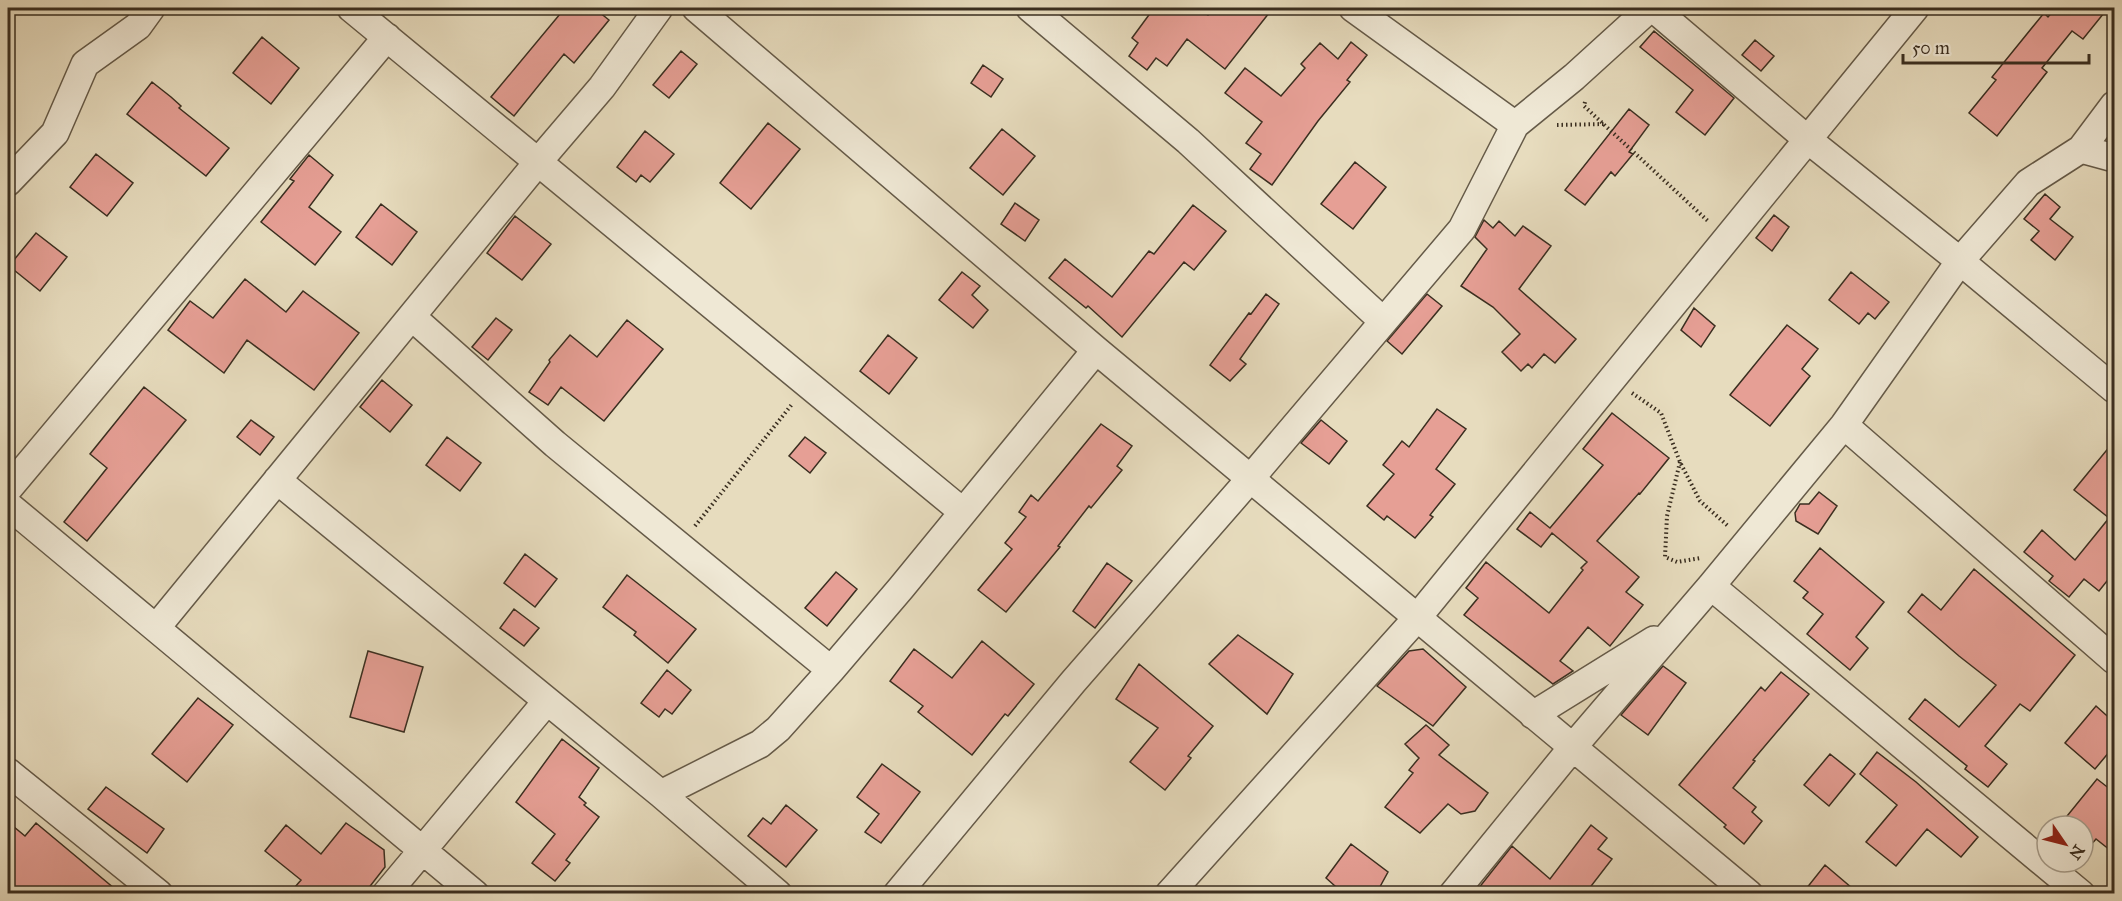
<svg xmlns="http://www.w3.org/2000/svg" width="2122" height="901" viewBox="0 0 2122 901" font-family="'IM FELL Great Primer',serif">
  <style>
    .building { fill: #e69f95; stroke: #3a2e20; stroke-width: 1.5 }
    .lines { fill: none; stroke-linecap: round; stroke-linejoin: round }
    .street-casing { stroke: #655a48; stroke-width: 30 }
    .path { stroke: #3a2e20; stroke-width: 4; stroke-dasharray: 1.5 3; stroke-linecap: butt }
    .street { stroke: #efe8d5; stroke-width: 27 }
  </style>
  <rect width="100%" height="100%" fill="#e7dcbe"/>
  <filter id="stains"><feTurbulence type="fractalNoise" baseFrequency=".00333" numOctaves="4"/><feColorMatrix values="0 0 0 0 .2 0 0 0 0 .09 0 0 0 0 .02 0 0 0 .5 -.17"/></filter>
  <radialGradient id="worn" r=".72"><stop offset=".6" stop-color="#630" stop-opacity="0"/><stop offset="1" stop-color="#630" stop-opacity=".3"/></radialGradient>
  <!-- building -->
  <path class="building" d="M565 8H594L609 20 574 63 564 54 514 116 491 97Z
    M1154 8H1197L1208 15 1214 8H1273L1225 69 1187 39 1167 66 1156 58 1147 70 1129 56 1138 43 1132 38Z
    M2056 8H2108L2083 39 2072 31 2042 68 2047 72 1997 136 1969 113 1996 80 1992 77 2044 13 2048 17Z
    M1654 31 1734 98 1705 135 1676 112 1693 90 1640 47Z
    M262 37 299 68 271 104 233 73Z
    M1755 40 1774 56 1761 71 1742 55Z
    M1351 42 1367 55 1347 80 1350 82 1318 121 1272 185 1250 169 1261 154 1246 143 1262 122 1225 93 1245 68 1281 96 1305 68 1301 64 1320 43 1338 59Z
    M681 51 697 64 669 98 653 85Z
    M983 65 1003 79 991 97 971 83Z
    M152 82 171 97 181 106 179 108 229 148 206 176 127 114Z
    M1629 109 1649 125 1629 152 1633 154 1615 176 1611 172 1585 205 1565 190Z
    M768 123 800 149 751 209 720 183Z
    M1002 129 1035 156 1003 195 970 168Z
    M645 131 674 154 650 182 641 175 636 182 617 167Z
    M96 154 133 183 107 216 70 187Z
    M309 155 333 175 309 207 341 232 315 265 261 222 294 181 290 179Z
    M1355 162 1386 187 1353 229 1321 204Z
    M2045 194 2060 207 2050 219 2073 237 2055 260 2031 240 2039 231 2024 219Z
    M1015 203 1039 220 1025 241 1001 224Z
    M381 204 417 232 392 265 356 237Z
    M1193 205 1226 231 1194 270 1184 262 1122 337 1088 306 1086 308 1049 278 1065 259 1112 297 1149 251 1154 254Z
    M1774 215 1789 227 1772 251 1756 238Z
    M515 216 551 244 522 280 487 253Z
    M1484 220 1493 228 1499 221 1515 236 1523 226 1551 246 1519 289 1576 339 1555 363 1544 354 1532 368 1528 364 1521 371 1502 352 1520 334 1493 307 1461 286 1487 249 1475 237Z
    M36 233 67 257 40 291 9 266Z
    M962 272 980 286 972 295 988 310 973 328 939 300Z
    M1851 272 1889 302 1875 319 1868 313 1859 324 1829 300Z
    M245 279 286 312 303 291 359 333 314 390 247 340 224 373 168 330 190 301 213 318Z
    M1266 294 1279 304 1240 359 1246 364 1230 381 1210 365 1249 313 1251 314Z
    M1427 294 1442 306 1402 354 1387 341Z
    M1694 308 1715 326 1701 347 1681 330Z
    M496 318 512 330 488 360 472 347Z
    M627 320 663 349 604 421 561 387 548 405 529 392 550 362 549 360 570 335 597 357Z
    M1787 325 1818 349 1802 369 1810 376 1770 426 1730 395Z
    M888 335 917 358 889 394 860 371Z
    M382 380 412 405 390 432 360 407Z
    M144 387 186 420 87 541 64 522 107 468 90 454Z
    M1437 409 1466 429 1436 469 1455 484 1430 515 1433 517 1415 538 1387 516 1384 520 1367 506 1394 474 1383 465 1402 441 1409 447Z
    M1612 413 1669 458 1640 494 1639 493 1597 541 1639 577 1626 592 1643 605 1610 646 1588 627 1560 661 1573 671 1553 684 1464 615 1478 598 1466 588 1486 562 1549 613 1583 570 1581 568 1587 562 1552 533 1541 547 1517 529 1530 512 1550 528 1603 465 1583 449Z
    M251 420 274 437 260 455 237 437Z
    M1321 420 1347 441 1329 464 1301 443Z
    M1101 424 1132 446 1117 466 1122 470 1091 508 1089 506 1058 546 1060 547 1006 612 978 590 1012 549 1005 543 1026 517 1019 512 1031 495 1038 501Z
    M447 437 481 463 460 491 426 465Z
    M805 437 826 453 810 473 789 456Z
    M2115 440V571L2099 591 2084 579 2069 597 2049 581 2053 576 2024 552 2042 530 2075 560 2109 518 2074 490Z
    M1819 492 1837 506 1818 534 1796 521 1795 513 1800 504H1809Z
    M1820 548 1884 602 1856 637 1868 648 1850 670 1807 634 1823 614 1803 598 1808 592 1794 581Z
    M525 554 557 579 535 607 504 583Z
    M1107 563 1132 581 1095 628 1073 611Z
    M1974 569 2075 655 2030 711 2020 704 1985 746 2007 764 1988 787 1965 769 1967 766 1909 719 1925 699 1959 727 1996 685 1959 656 1908 612 1922 594 1941 610Z
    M836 572 857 589 827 626 805 608Z
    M627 575 696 629 668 663 634 635 636 632 603 607Z
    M514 609 539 628 524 646 500 628Z
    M1238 635 1293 674 1267 714 1209 664Z
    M982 641 1034 684 1008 716 1005 714 972 755 918 712 923 706 890 681 914 649 952 678Z
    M1423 649 1466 687 1433 726 1377 686 1409 651Z
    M368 651 423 667 404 732 350 717Z
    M1139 664 1213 726 1188 756 1191 758 1165 790 1130 762 1158 728 1116 699Z
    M1663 666 1686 683 1648 735 1621 715Z
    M667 670 691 690 672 714 665 709 659 717 641 703Z
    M1781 672 1809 694 1753 760 1755 761 1733 788 1756 807 1752 812 1762 821 1744 844 1724 827 1726 825 1679 785 1761 687 1765 691Z
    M198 698 233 725 187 782 152 754Z
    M2096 706 2115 723V745L2095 769 2065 743Z
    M1426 725 1449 745 1439 755 1488 793 1475 811 1461 814 1448 804 1420 833 1385 807 1413 773 1409 770 1419 758 1405 744Z
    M562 739 599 768 579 797 586 803 584 805 599 817 566 860 570 863 555 881 532 863 555 834 516 802Z
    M1877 752 1916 782 1978 837 1961 857 1927 829 1896 866 1866 842 1897 805 1860 774Z
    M1830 754 1855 774 1829 806 1804 785Z
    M882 764 920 792 881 843 865 832 879 814 857 797Z
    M2097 779 2115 793V854L2096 839 2083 854V826H2059Z
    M106 787 164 829 147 853 88 809Z
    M786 805 817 830 786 867 748 836 763 818 771 824Z
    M8 822 25 836 36 823 121 894H8Z
    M346 823 384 850 385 867 364 894H289L301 880 265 851 286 825 321 854Z
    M1591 825 1607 838 1598 849 1612 859 1585 894H1474L1512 846 1550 879Z
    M1351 844 1388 872 1376 894H1344L1326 878Z
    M1825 865 1859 894H1802Z"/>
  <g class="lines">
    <defs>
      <path id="street" d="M351 8 963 512
        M696 8 1096 350 1749 894
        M1030 8 1188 141 1383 321
        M1353 8 1515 125
        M1653 8 1807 139 1960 261 2114 389
        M2081 149 2114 158
        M8 182 55 133 85 64 138 26 151 8
        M412 317 555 444 831 670
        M1844 425 2114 660
        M277 480 661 794 778 894
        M8 489 387 37
        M8 505 475 894
        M1711 586 2081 894
        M156 628 538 162 602 87 659 8
        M1533 715 1654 640
        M8 772 159 894
        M661 794 760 744 778 729 831 670 901 588 1096 350
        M386 894 547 701
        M897 894 1073 682 1250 479 1462 229 1515 125 1574 77 1650 8
        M1169 894 1417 618 1915 8
        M1453 894 1572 748 1711 586 1844 425 1960 261 2028 183 2081 149 2114 105"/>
    </defs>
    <!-- street casing -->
    <use href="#street" class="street-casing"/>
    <!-- path -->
    <path class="path" d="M1585 102 1584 106 1709 222
      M1557 125 1604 124
      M1632 393 1661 413 1680 462 1700 501 1728 526
      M1680 462 1667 516 1665 557 1677 562 1701 558
      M695 526 793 403"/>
    <!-- street -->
    <use href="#street" class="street"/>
  </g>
  <!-- margin -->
  <rect width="2122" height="901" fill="none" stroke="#e7dcbe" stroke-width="30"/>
  <rect x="9" y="9" width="2104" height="883" fill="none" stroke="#3a2e20" stroke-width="3"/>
  <rect x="15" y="15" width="2092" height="871" fill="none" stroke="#3a2e20" stroke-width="1.5"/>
  <!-- north arrow -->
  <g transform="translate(2065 844) rotate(125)"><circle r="28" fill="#efe8d5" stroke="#a79e8d" stroke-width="1.5"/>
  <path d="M0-4.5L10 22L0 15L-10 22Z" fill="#8f2418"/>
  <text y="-9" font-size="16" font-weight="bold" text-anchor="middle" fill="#3a2e20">N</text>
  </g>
  <!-- scale -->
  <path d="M1903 54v9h186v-9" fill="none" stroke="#3a2e20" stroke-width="3"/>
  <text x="1912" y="54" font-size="18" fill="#3a2e20" stroke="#efe8d5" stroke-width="4.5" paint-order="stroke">50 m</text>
  <rect width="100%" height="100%" filter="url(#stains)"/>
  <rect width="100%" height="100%" fill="url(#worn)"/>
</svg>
